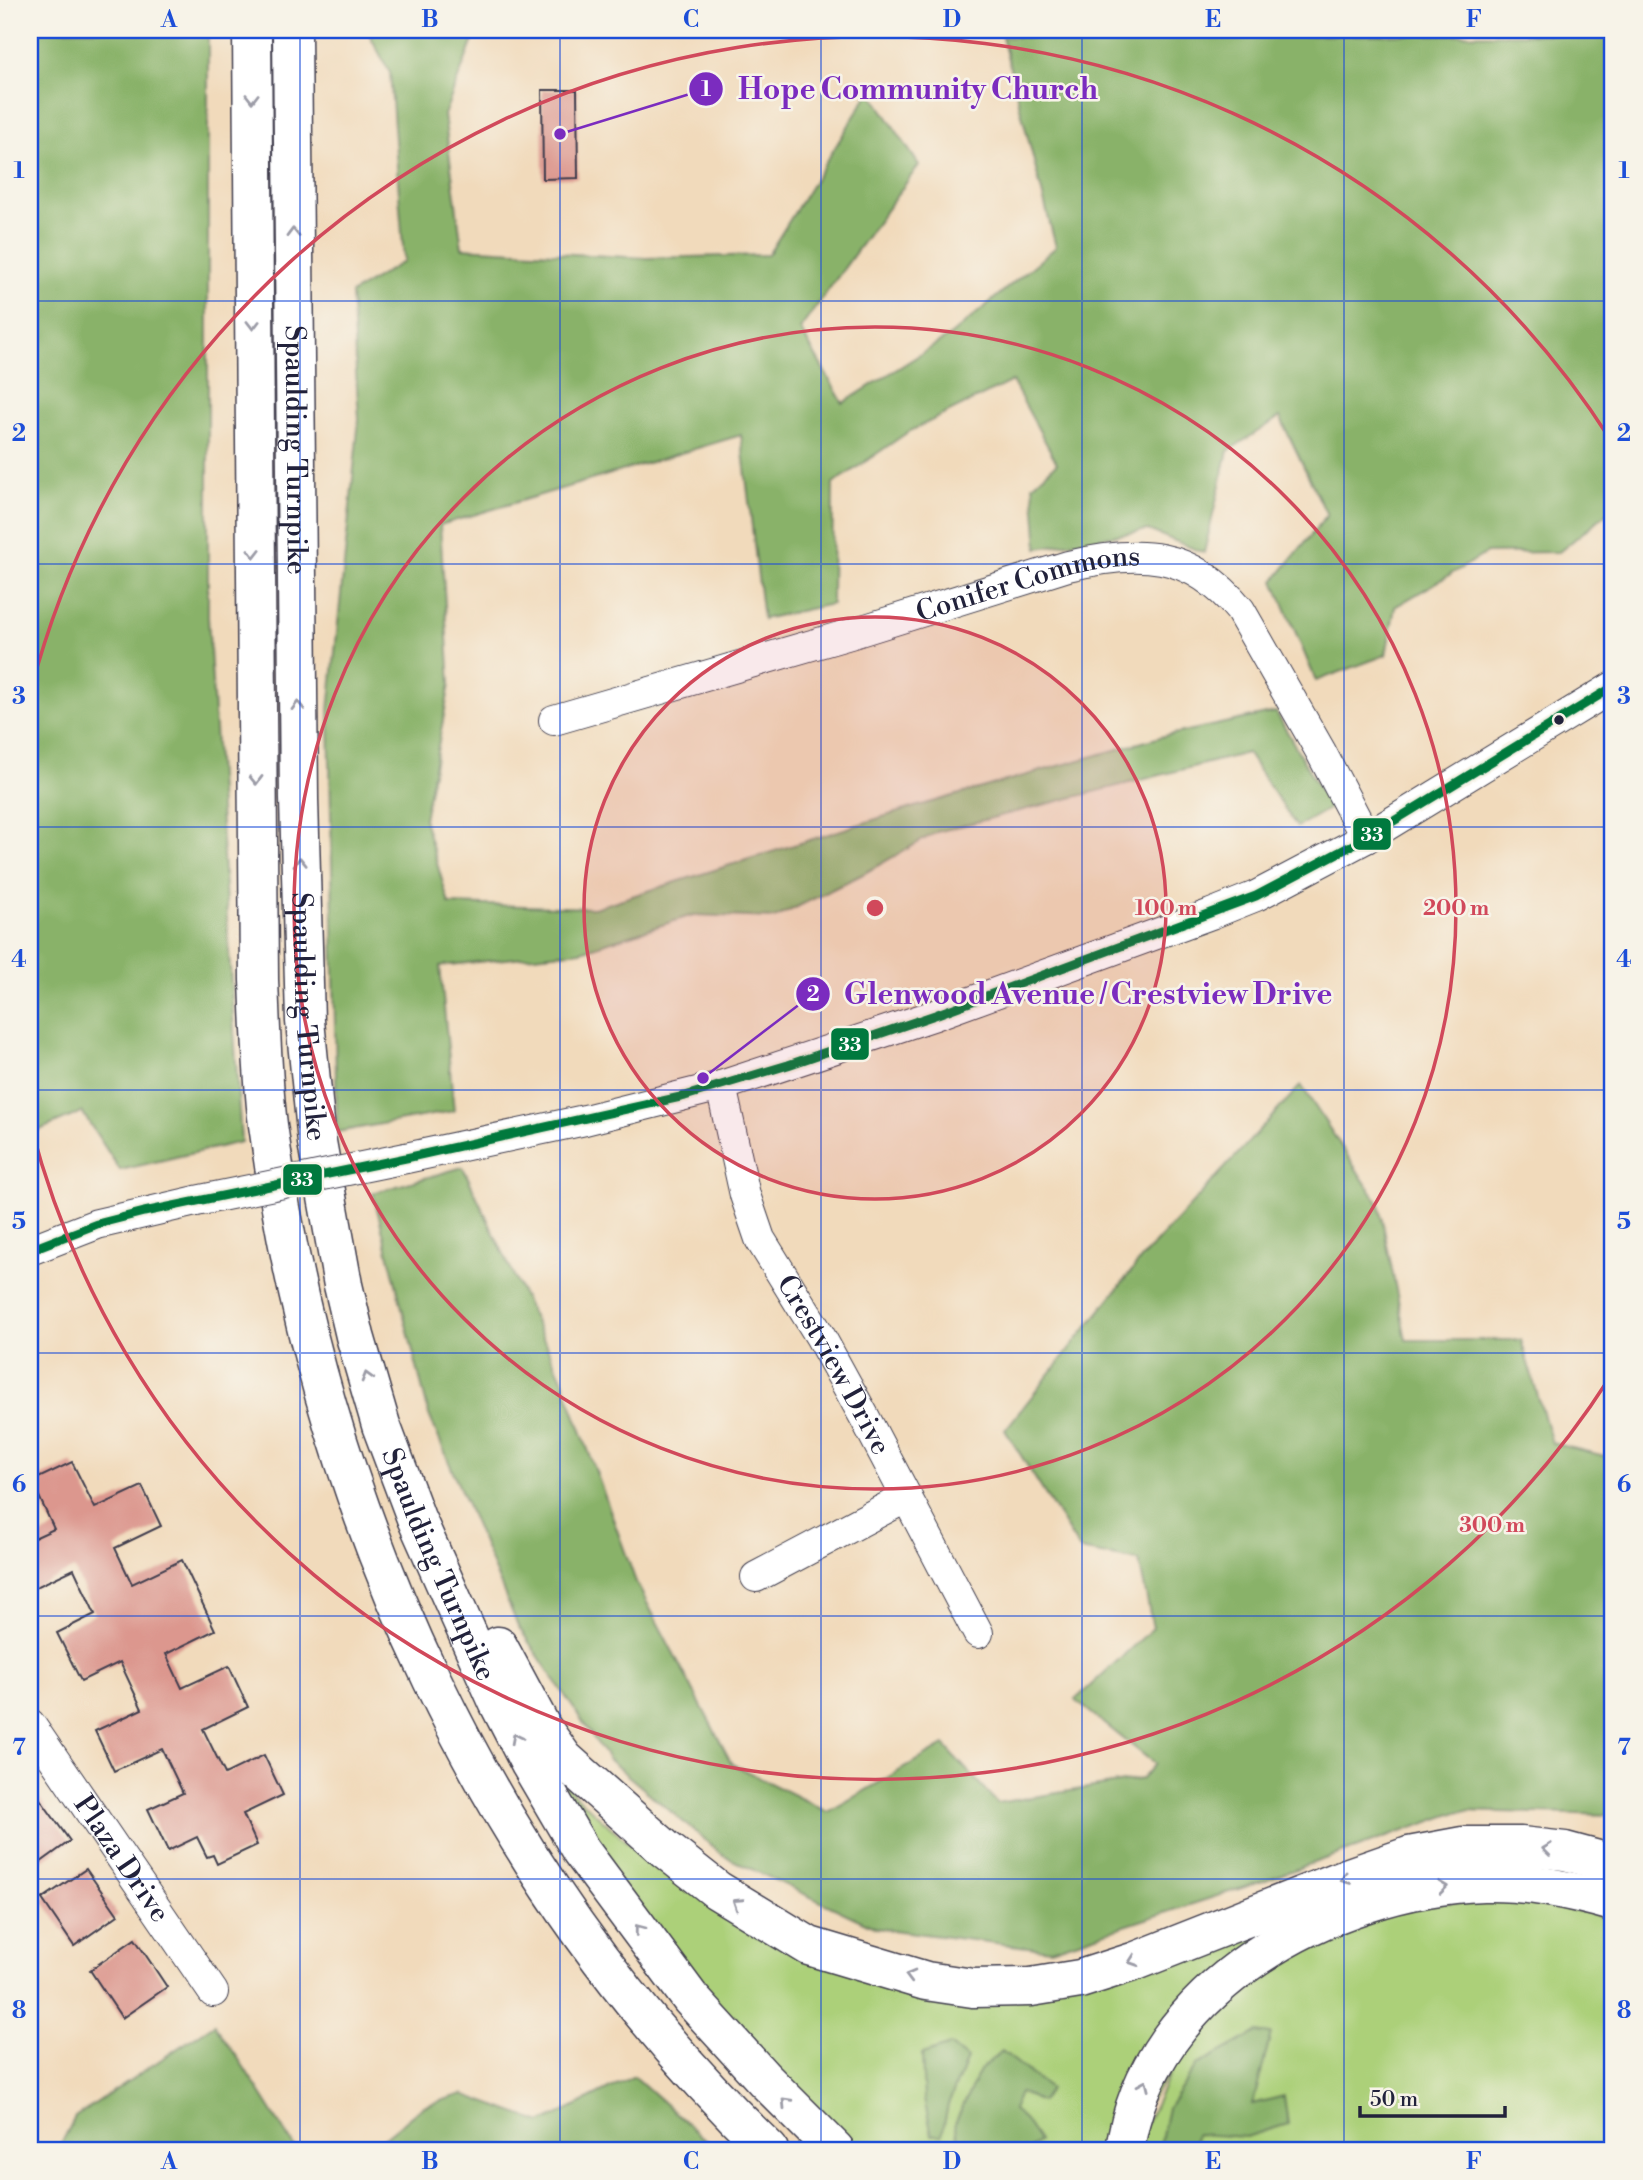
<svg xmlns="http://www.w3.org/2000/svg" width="1643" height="2180" viewBox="0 0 1643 2180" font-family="'Libre Bodoni',serif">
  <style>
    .green { fill: #acd079; stroke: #67795a; stroke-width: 2 }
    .forest { fill: #89b269; stroke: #566a52; stroke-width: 2 }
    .building { fill: #dc978e }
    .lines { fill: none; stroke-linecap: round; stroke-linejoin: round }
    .minor-casing { stroke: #413e4e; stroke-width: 32 }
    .highway-casing { stroke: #413e4e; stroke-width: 41 }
    .minor { stroke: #fff; stroke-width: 30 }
    .highway { stroke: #fff; stroke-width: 38 }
    .minor-bridge-casing { stroke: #413e4e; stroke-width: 32; stroke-linecap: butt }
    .minor-bridge { stroke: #fff; stroke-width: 30 }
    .bus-1-casing { stroke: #f7f3e8; stroke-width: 14 }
    .bus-1 { stroke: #00793e; stroke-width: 9 }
    .oneway { stroke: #9c9ca7 }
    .grid { fill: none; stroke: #1d4ed8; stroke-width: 2; stroke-opacity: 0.55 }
    .ring { fill: none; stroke: #d1495b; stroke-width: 3.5 }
    .bus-dot { fill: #22223b; stroke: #f7f3e8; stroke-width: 2.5 }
    .labels { text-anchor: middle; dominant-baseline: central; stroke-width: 5; stroke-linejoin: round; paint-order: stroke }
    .street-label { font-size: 28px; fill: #22223b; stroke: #f7f3e8 }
    .centre { fill: #d1495b; stroke: #f7f3e8; stroke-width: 3.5 }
    .ring-label { font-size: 21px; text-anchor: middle; font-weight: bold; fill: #d1495b; stroke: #f7f3e8; stroke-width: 5; stroke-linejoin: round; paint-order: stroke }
    .leader { fill: none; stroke: #7b2cbf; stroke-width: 2.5 }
    .callout-dot { fill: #7b2cbf; stroke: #f7f3e8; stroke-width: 2.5 }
    .mark-label { font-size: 21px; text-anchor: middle; font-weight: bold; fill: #fff }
    .callout-label { font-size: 30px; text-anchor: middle; font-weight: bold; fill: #7b2cbf; stroke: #f7f3e8; stroke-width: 5; stroke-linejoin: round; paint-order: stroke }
    .line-badge { stroke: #f7f3e8; stroke-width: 2.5 }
    .badge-label { font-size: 19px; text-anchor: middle; font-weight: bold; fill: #fff }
    .neatline { fill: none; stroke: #1d4ed8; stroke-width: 2.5 }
    .grid-label { font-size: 23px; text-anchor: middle; font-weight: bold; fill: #1d4ed8 }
  </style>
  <rect width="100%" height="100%" fill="#f7f3e8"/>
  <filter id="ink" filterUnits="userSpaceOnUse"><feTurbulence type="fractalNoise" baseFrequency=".0143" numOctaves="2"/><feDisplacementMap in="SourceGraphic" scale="14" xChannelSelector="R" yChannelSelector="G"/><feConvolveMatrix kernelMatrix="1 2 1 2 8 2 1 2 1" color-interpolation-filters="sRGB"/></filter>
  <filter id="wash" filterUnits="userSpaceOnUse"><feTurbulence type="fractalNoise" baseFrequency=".00686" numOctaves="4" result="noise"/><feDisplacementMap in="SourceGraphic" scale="28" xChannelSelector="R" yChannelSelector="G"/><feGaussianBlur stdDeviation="1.57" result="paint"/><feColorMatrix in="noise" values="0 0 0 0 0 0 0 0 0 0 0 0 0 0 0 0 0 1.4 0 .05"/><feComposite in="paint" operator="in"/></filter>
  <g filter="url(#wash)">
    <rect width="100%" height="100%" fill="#f1dabb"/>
    <!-- green -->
    <path class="green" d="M537 1745 574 1794 628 1843 685 1889 982 1993 1294 1914 1524 1873 1250 1951 1117 2150H854L755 2053 626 1896Z
      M1511 1898 1595 1914 1613 1922V2150H1134L1189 2032 1292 1950 1414 1905Z"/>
    <!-- forest -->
    <path class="forest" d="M30 30H208V617L241 1142 120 1170 82 1112 30 1134Z
      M367 30H477L444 115 462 248 646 258 768 255 870 91 919 165 800 329 843 403 951 335 1056 247 1002 37 1558 34 1613 38V508L1559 552 1487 553 1395 607 1386 655 1316 681 1274 581 1327 515 1280 417 1228 451 1204 553 1148 530 1038 548 1033 485 1057 463 1012 381 908 432 833 484 832 604 763 619 741 435 440 525 450 684 424 819 449 904 594 908 911 808 1164 736 1276 712 1330 808 1297 827 1247 753 937 832 863 874 775 918 693 915 581 951 440 966 454 1111 337 1132 329 710 359 419 351 294 404 261 390 73Z
      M1301 1085 1379 1204 1406 1340H1521L1552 1443 1613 1458V1815L1460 1811 1254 1884 1051 1950 876 1928 724 1856 608 1759 518 1626 429 1415 373 1193 463 1167 563 1381 636 1582 732 1764 828 1812 944 1745 997 1803 1142 1779 1155 1764 1075 1700 1153 1628 1139 1561 1080 1550 1005 1430 1142 1258Z
      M214 2024 240 2061 296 2150H58L75 2117Z
      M1257 2032 1271 2034 1253 2104 1284 2096 1288 2124 1246 2137 1196 2134 1194 2150H1159L1168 2108 1197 2065Z
      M950 2045 967 2059 948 2105 942 2135H932L924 2099 922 2054Z
      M1002 2051 1050 2089 1041 2102 1020 2092 1013 2110 1024 2119 1039 2141 1029 2150H961L955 2123 980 2070Z
      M634 2076 717 2150H369L424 2106 463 2094 542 2123Z"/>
    <g id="blocks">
      <!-- building -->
      <path class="building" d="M542 90H577L578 178 543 179Z
        M72 1462 95 1508 142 1486 161 1526 115 1548 132 1584 182 1560 215 1630 166 1654 182 1688 229 1666 248 1707 203 1729 225 1774 264 1755 283 1795 243 1814 257 1845 217 1864 213 1855 207 1857 197 1837 168 1851 148 1809 183 1793 162 1749 114 1771 95 1731 142 1709 120 1662 81 1681 57 1633 95 1614 74 1569 30 1590V1540L54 1529 32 1481Z
        M30 1785 70 1841 30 1870Z
        M86 1869 118 1915 74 1946 42 1899Z
        M135 1939 167 1987 122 2018 90 1970Z"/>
    </g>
  </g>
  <g filter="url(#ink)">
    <use href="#blocks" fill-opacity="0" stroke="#413e4e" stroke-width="2"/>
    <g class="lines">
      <defs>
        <g id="minor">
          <path id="s1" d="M554 720 850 634 1068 566C1138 549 1191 550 1240 610L1321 752 1366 838"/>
          <path id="s2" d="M721 1086 745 1195 760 1239 820 1336 865 1418 978 1633"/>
          <path d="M406 1158 585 1120 721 1086 935 1015 1211 914 1256 896 1366 838 1613 687"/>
          <path d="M30 1250 97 1224 196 1201"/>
          <path d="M756 1577 907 1497"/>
          <path id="s3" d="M30 1724 213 1992"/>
        </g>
        <g id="highway">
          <path d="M252 30 259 980C261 1028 262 1077 268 1125 320 1510 487 1879 769 2150"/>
          <path id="s4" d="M292 30 299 799 305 1021 317 1142 343 1285 355 1336 381 1425 416 1518 498 1702 530 1764 581 1851 691 1999 764 2079 835 2150"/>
          <path d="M498 1646 542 1728 564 1759 665 1849 717 1890 809 1946 926 1981 973 1988 1031 1987 1080 1979 1136 1961 1349 1877 1409 1856 1463 1846H1521L1565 1851 1613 1864"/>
          <path d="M1125 2150C1146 1988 1333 1887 1483 1882 1528 1881 1570 1890 1613 1902"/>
        </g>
      </defs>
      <!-- minor casing -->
      <use href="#minor" class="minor-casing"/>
      <!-- highway casing -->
      <use href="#highway" class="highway-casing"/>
      <!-- minor -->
      <use href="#minor" class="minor"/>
      <!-- highway -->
      <use href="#highway" class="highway"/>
      <defs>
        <path id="minor-bridge" d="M196 1201 406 1158"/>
      </defs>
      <!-- minor-bridge casing -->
      <use href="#minor-bridge" class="minor-bridge-casing"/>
      <!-- minor-bridge -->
      <use href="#minor-bridge" class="minor-bridge"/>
      <defs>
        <path id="bus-1" d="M30 1250 97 1224 144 1212 406 1158 685 1096 788 1065 935 1015 1256 896 1366 838 1613 687"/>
      </defs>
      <!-- bus-1 casing -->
      <use href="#bus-1" class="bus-1-casing"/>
      <!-- bus-1 -->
      <use href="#bus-1" class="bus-1"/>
    </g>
    <!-- one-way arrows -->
    <defs><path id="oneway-chevron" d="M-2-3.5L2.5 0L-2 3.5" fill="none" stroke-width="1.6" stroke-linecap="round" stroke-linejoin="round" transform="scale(1.75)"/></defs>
    <g class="oneway">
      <use href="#oneway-chevron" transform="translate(252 98) rotate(90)"/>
      <use href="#oneway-chevron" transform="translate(293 233) rotate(-91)"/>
      <use href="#oneway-chevron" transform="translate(253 325) rotate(90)"/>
      <use href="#oneway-chevron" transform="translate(254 553) rotate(90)"/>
      <use href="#oneway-chevron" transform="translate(298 706) rotate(-91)"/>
      <use href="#oneway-chevron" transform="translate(256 780) rotate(89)"/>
      <use href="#oneway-chevron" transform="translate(300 862) rotate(-91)"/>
      <use href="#oneway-chevron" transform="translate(367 1377) rotate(-106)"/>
      <use href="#oneway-chevron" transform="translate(516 1738) rotate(-117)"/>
      <use href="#oneway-chevron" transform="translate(1547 1849) rotate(-173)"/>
      <use href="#oneway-chevron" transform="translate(1345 1879) rotate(159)"/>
      <use href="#oneway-chevron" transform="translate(1443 1887) rotate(-7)"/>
      <use href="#oneway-chevron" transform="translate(737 1903) rotate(-147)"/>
      <use href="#oneway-chevron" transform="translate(639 1929) rotate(-127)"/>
      <use href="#oneway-chevron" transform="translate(1133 1961) rotate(161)"/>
      <use href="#oneway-chevron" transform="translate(910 1976) rotate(-165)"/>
      <use href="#oneway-chevron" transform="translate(1144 2085) rotate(-66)"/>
      <use href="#oneway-chevron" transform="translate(786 2102) rotate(-134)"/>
    </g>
  </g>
  <!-- grid -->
  <path class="grid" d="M300 30V2150M560 30V2150M821 30V2150M1082 30V2150M1344 30V2150M30 301H1613M30 564H1613M30 827H1613M30 1090H1613M30 1353H1613M30 1616H1613M30 1879H1613"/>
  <!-- distance rings -->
  <circle cx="875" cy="908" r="291" fill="#d1495b" fill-opacity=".12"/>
  <g class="ring">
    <circle cx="875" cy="908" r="291"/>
    <circle cx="875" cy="908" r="581"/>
    <path d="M1610 1377A872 872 0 0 1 31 1126M31 690A872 872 0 0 1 1610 439"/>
  </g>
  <!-- markers -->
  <circle class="bus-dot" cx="1559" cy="720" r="6"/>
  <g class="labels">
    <!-- street labels -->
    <g class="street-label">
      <text stroke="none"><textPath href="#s4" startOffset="420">Spaulding Turnpike</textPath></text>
      <text stroke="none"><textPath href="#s1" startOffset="494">Conifer Commons</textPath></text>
      <text stroke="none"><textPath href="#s4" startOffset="987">Spaulding Turnpike</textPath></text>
      <text stroke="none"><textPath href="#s2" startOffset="304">Crestview Drive</textPath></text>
      <text stroke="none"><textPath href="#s4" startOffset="1554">Spaulding Turnpike</textPath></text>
      <text stroke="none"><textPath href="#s3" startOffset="163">Plaza Drive</textPath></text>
    </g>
  </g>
  <circle cx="875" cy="908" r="10" class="centre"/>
  <g class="ring-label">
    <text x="1166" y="915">100 m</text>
    <text x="1456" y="915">200 m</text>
    <text x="1492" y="1532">300 m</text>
  </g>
  <!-- callouts -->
  <path class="leader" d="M560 134L706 89M703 1078L813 994"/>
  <g class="callout-dot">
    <circle cx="560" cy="134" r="7"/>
    <circle cx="703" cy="1078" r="7"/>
    <circle cx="706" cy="89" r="18"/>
    <circle cx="813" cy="994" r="18"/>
  </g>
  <g class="mark-label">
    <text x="706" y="96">1</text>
    <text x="813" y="1001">2</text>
  </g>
  <g class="callout-label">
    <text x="918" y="99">Hope Community Church</text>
    <text x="1088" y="1004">Glenwood Avenue / Crestview Drive</text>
  </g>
  <g class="line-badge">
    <rect x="1352" y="817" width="40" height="34" rx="7" fill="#00793e"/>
    <rect x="830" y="1027" width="40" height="34" rx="7" fill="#00793e"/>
    <rect x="282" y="1163" width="41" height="33" rx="7" fill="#00793e"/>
  </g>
  <g class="badge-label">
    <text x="1372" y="841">33</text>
    <text x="850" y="1051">33</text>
    <text x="302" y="1186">33</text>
  </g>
  <!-- margin -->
  <rect width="1643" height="2180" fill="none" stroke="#f7f3e8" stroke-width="77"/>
  <!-- scale -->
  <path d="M1360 2106v10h145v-10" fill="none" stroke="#22223b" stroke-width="3.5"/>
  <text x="1370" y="2106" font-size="21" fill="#22223b" stroke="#f7f3e8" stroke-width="5" paint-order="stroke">50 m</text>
  <rect x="38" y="38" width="1566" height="2104" class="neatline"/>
  <g class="grid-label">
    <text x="169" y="27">A</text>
    <text x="430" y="27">B</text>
    <text x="691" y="27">C</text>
    <text x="952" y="27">D</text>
    <text x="1213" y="27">E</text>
    <text x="1474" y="27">F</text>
    <text x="19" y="178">1</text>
    <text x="1624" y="178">1</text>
    <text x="19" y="441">2</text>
    <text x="1624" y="441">2</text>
    <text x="19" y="704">3</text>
    <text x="1624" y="704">3</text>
    <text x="19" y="967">4</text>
    <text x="1624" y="967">4</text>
    <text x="19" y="1229">5</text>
    <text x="1624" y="1229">5</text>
    <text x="19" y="1492">6</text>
    <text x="1624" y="1492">6</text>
    <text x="19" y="1755">7</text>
    <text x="1624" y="1755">7</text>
    <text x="19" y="2018">8</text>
    <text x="1624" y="2018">8</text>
    <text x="169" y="2169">A</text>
    <text x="430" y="2169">B</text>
    <text x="691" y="2169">C</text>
    <text x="952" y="2169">D</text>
    <text x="1213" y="2169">E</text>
    <text x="1474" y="2169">F</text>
  </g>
</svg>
